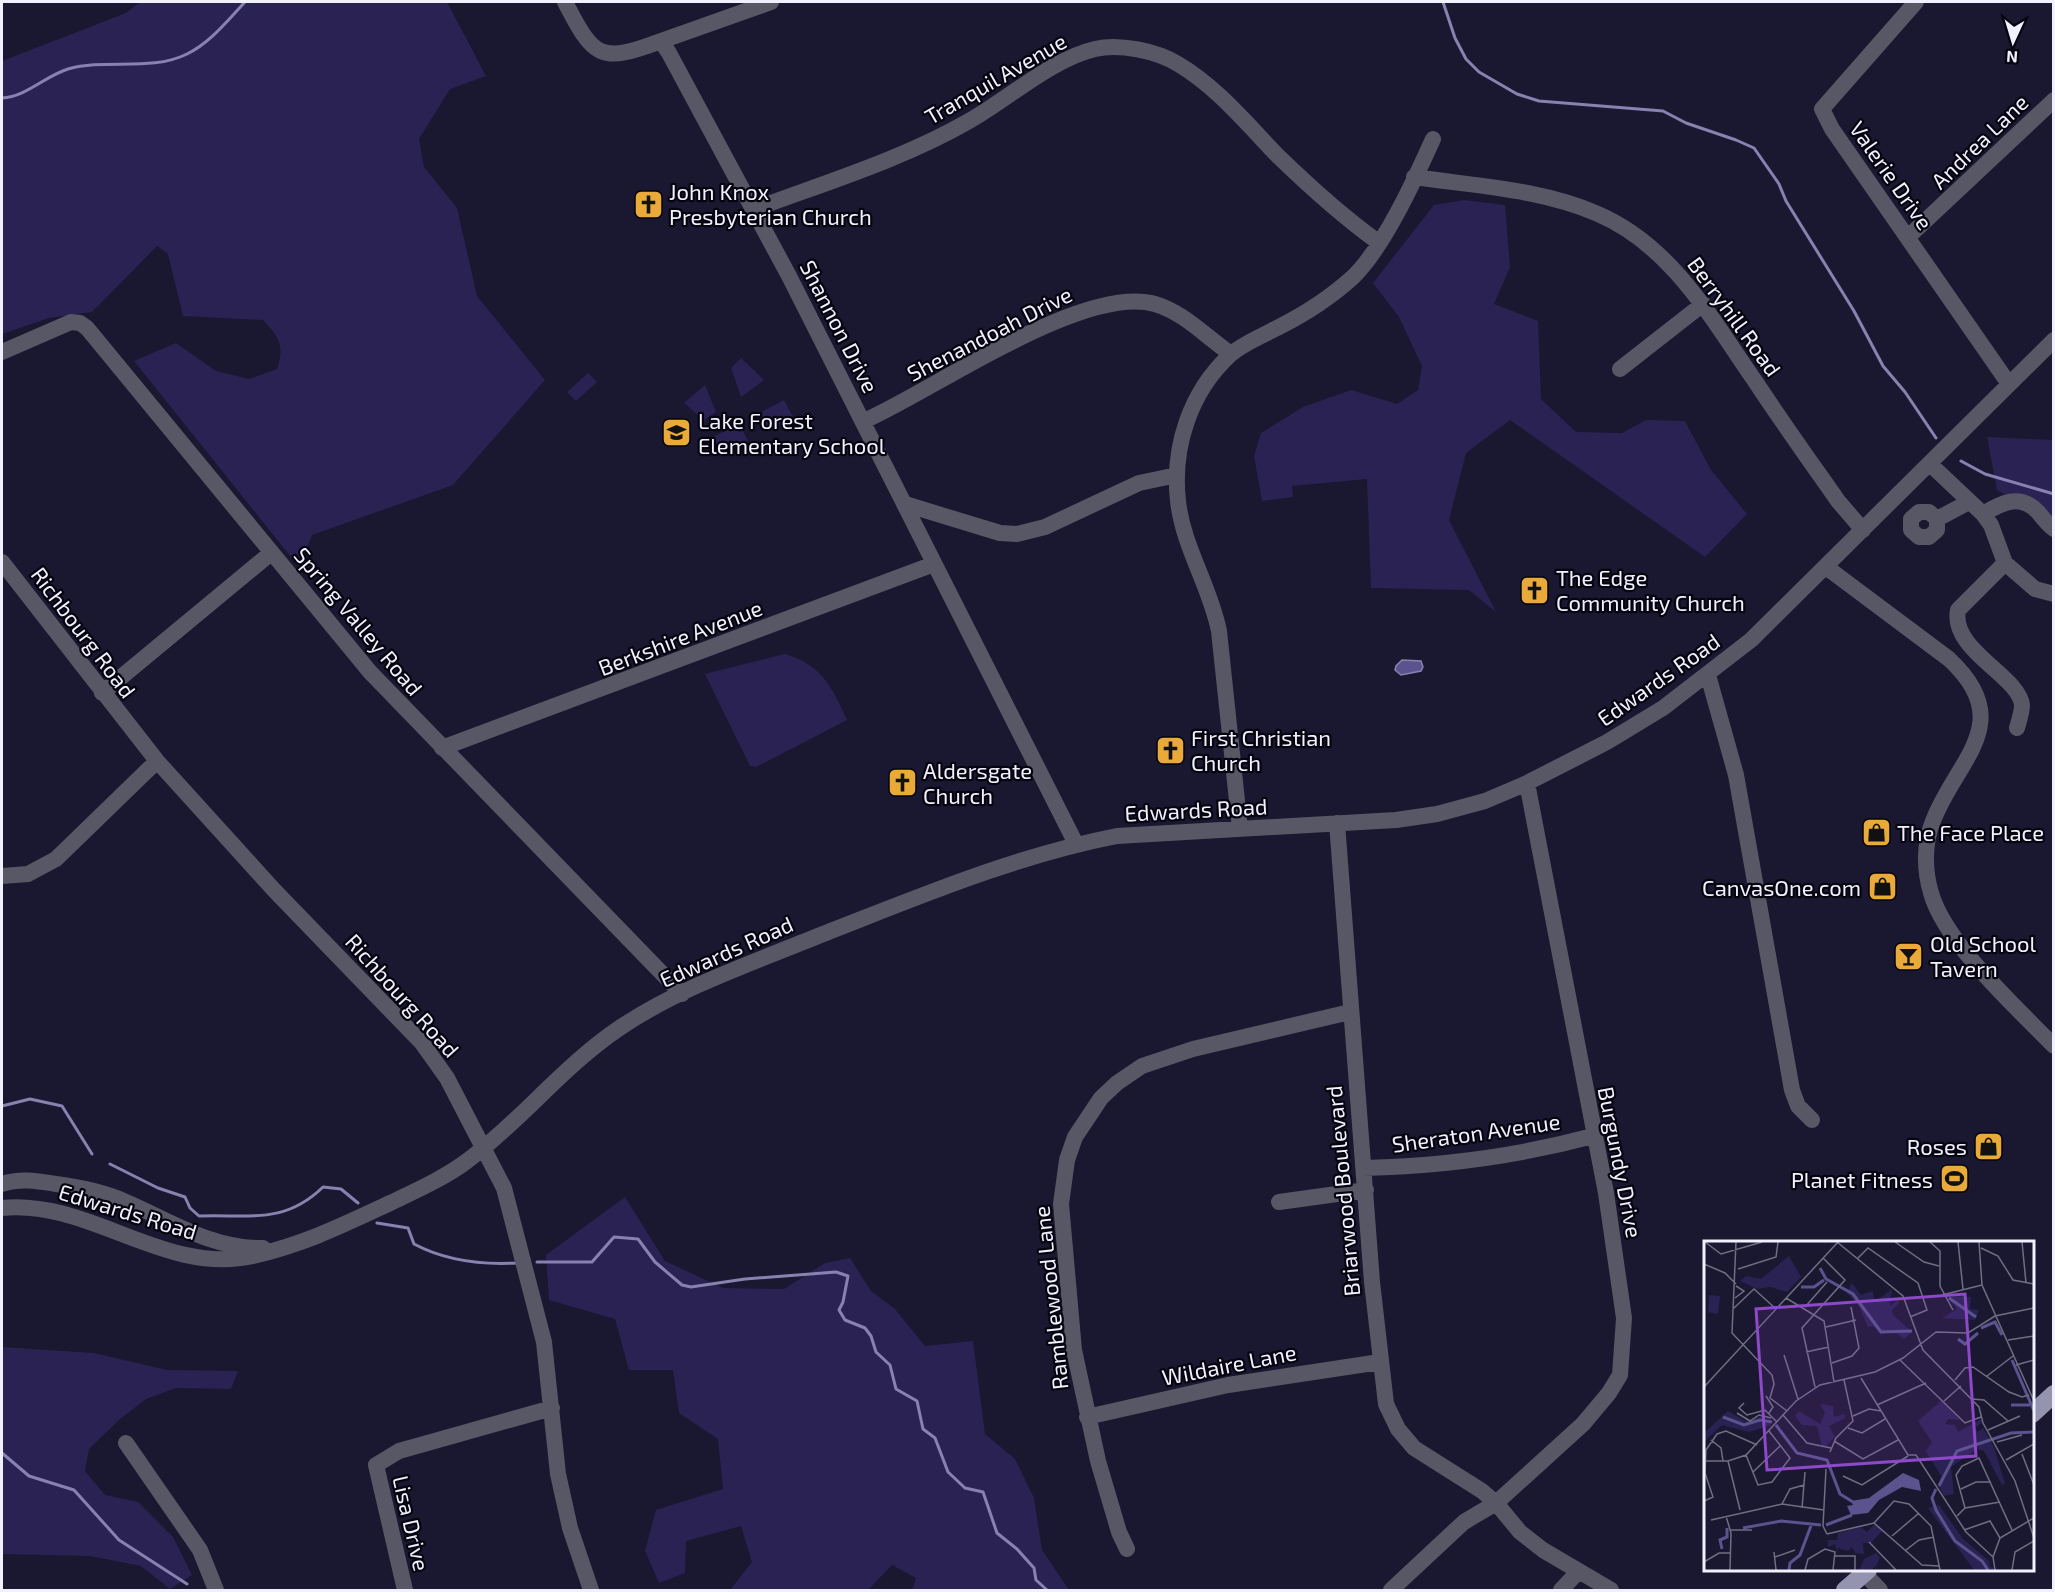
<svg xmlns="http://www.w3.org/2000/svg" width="2055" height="1592" viewBox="0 0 2055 1592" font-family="'Exo 2',sans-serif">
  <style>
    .green { fill: #2a2253 }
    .water { fill: #5a538d; stroke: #8782af; stroke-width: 1.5 }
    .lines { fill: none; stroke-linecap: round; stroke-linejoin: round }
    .stream { stroke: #8782af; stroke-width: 3 }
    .minor { stroke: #585765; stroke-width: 16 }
    .major { stroke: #9594b0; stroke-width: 18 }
    .labels { text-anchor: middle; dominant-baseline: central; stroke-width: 4.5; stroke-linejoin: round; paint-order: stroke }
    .street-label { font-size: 22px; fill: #f1f0fe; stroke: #06050f }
    .poi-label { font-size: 22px; fill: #f1f0fe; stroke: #06050f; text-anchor: start }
    .inset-river { fill: none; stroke: #5a538d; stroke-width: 3 }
    .inset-road { fill: none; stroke: #706e82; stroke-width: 1.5 }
    .view { fill: #8d49c8; fill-opacity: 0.15; stroke: #8d49c8; stroke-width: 3 }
    .inset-edge { fill: none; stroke: #f1f0fe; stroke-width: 3 }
  </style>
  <rect width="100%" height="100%" fill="#1a1730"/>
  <!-- green -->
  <path class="green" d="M140 2H447L486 76 450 89 419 139 424 167 457 208 477 296 545 380 453 485 312 535 299 567 134 361 176 343 216 371 249 379 277 369C285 345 279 337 263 320L183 316 168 254 157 246 92 312 49 318 2 334V61L126 13Z
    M1464 200 1505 205 1510 267 1494 304 1538 321 1541 399 1576 432 1622 433 1646 420 1685 421 1711 470 1747 514 1705 557 1510 420 1466 453 1449 520 1496 612 1469 590 1371 588 1367 479 1292 486 1293 497 1262 501 1254 456 1261 433 1303 407 1351 390 1397 404 1418 390 1422 366 1399 317 1373 283 1434 205Z
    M741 358 764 380 741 397 731 368Z
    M588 373 597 382 576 401 567 392Z
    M705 385 716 412 704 420 684 403Z
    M784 400 793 417 767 431 758 414Z
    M739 424 748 441 722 454 713 437Z
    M1987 437 2053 440V521L1997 490Z
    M785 654C822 665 832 687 847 720L756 767 750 766 705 674Z
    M625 1197 665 1261 723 1288 784 1289 825 1263 850 1258 871 1291 895 1309 925 1346 973 1341 985 1434 1015 1459 1034 1498 1042 1550 1069 1590H912L916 1578 892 1565 868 1590H730L752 1562 741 1526 686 1541 685 1573 659 1583 645 1551 656 1510 723 1489 718 1439 679 1413 673 1370H629L615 1319 549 1300 546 1255Z
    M2 1347 94 1353 167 1370 238 1371 231 1389 176 1388 146 1399 120 1419 89 1449 85 1471 105 1495 138 1502 173 1537 192 1575 170 1589 141 1566 90 1556 2 1554Z"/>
  <!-- water -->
  <path class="water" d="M1402 660 1421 661 1423 667 1421 671 1401 675 1395 670 1396 666Z"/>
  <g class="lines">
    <!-- stream -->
    <path class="stream" d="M1443 2 1455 38 1466 59 1479 72 1517 94 1539 101 1663 111 1686 123 1736 140 1754 148 1779 184 1786 201 1854 311 1883 366 1905 392 1936 438
      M2 98C26 97 45 76 68 69 106 58 151 72 187 54 210 43 228 20 245 2
      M1961 461 1985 474 2054 494
      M2 1106 30 1099 62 1106 92 1154
      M110 1164 158 1188 185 1197 190 1208 199 1216C249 1214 284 1225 323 1187L341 1189 358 1203
      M377 1223 408 1228 414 1244C446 1261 481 1265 517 1263
      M537 1262H592L614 1237 638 1239 655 1262 682 1285 691 1287 745 1279 836 1272 848 1276 843 1302 839 1310 845 1320 865 1328 871 1336 876 1352 890 1365 896 1389 917 1401 923 1429 935 1438 948 1472 965 1488 983 1492 997 1533 1017 1549 1034 1568 1036 1580 1047 1590
      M2 1453 29 1476 74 1490 119 1540 187 1584"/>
    <!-- minor -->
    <path class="minor" d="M565 2C594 58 600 64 661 41L669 53 789 276 1076 844
      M1916 2 1822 109 1832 129 2009 384
      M661 41 771 2
      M1414 177C1475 186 1541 189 1598 214 1672 246 1711 318 1755 381 1782 422 1810 461 1838 501L1863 530
      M755 209C827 182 903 159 969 121 1008 99 1052 59 1095 49 1119 43 1157 51 1178 64 1217 87 1247 124 1278 156 1310 187 1342 216 1378 242
      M1908 237 2054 100
      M2 352 71 322 80 323 87 328 370 672 682 994
      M1620 369 1703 304
      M864 421C934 390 1083 284 1155 304 1185 313 1206 337 1231 354
      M1930 464 1983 514 1991 525 2005 563 2035 589 2054 594
      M905 504 1000 533 1017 534 1045 527 1139 483 1177 475
      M1983 514C2001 503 2020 493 2038 512 2043 518 2047 524 2054 529
      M1937 519 1929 512H1919L1911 519V530L1919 537H1929L1937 530V519L1969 502
      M2 562 157 761 274 890 422 1043 447 1078 504 1188 544 1342 558 1474 570 1528 591 1590
      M2005 563 1958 610C1950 650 2019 676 2022 705 2022 712 2019 721 2017 728
      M1826 567 1949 659C2018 723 1956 760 1933 821 1924 843 1924 870 1931 893 1945 943 2017 1008 2054 1046
      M1708 675 1736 775 1792 1090 1798 1106 1812 1120
      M102 693 271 553
      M442 748 934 564
      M1337 823 1372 1282 1386 1404 1398 1429 1414 1448 1482 1491 1496 1503 1520 1532 1543 1550 1611 1590
      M1240 829 1219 631C1210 586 1183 547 1178 501 1172 447 1190 392 1230 355 1242 344 1262 336 1277 328 1305 314 1330 298 1353 277 1384 247 1415 179 1433 139
      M2 876 28 874 56 859 157 761
      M1364 1168C1441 1166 1519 1156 1593 1136
      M2 1184C20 1178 37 1181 56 1184 79 1187 103 1192 124 1201 169 1220 211 1249 263 1248
      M1279 1202 1366 1190
      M2 1208C90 1199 164 1276 253 1256 304 1244 339 1227 386 1205 413 1192 443 1179 467 1161 522 1120 564 1065 621 1027 681 987 752 963 818 936 916 898 1014 856 1117 836L1396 820 1437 814 1485 801 1527 783 1607 742 1663 708 1751 640 2054 340
      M1087 1417 1228 1385 1380 1362
      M126 1443 200 1550 216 1590
      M1127 1549 1119 1532 1098 1461 1074 1350 1061 1204 1067 1160 1075 1137 1101 1098 1117 1083 1142 1066 1193 1049 1350 1012
      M1864 1573 1880 1590
      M405 1590 376 1465 399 1451 552 1408
      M1391 1590 1464 1522 1496 1503 1583 1424 1609 1393 1620 1375 1624 1318 1606 1193 1527 783
      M1561 1590 1577 1573"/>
    <!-- major -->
    <path class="major" d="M2032 1414 2054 1394
      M1845 1590 1868 1570"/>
  </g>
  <!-- icons -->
  <defs>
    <symbol id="church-square" viewBox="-11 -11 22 22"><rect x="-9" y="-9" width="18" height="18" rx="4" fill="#eaaa39" stroke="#06050f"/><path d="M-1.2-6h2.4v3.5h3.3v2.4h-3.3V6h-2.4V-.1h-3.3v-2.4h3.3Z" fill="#111"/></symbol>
    <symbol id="school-square" viewBox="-11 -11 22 22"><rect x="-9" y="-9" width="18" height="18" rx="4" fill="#eaaa39" stroke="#06050f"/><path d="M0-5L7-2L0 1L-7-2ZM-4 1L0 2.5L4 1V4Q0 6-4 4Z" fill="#111"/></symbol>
    <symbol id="shop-square" viewBox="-11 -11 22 22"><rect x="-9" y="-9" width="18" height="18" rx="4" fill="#eaaa39" stroke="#06050f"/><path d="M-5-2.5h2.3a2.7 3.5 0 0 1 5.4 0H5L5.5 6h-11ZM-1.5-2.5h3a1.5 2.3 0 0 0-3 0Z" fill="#111"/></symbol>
    <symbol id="bar-square" viewBox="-11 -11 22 22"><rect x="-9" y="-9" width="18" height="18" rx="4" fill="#eaaa39" stroke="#06050f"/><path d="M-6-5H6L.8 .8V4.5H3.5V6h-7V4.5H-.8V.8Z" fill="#111"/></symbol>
    <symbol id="stadium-square" viewBox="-11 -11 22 22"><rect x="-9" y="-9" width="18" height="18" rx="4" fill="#eaaa39" stroke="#06050f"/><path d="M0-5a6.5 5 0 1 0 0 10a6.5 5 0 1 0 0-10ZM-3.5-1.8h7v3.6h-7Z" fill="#111"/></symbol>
  </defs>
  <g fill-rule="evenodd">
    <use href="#church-square" x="632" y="188" width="33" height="33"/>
    <use href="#school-square" x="660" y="416" width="33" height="33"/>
    <use href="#church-square" x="1518" y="574" width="33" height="33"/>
    <use href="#church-square" x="1154" y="734" width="33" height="33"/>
    <use href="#church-square" x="886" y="766" width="33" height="33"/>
    <use href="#shop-square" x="1860" y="816" width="33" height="33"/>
    <use href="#shop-square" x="1866" y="870" width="33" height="33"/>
    <use href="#bar-square" x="1892" y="940" width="33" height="33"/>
    <use href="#shop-square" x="1972" y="1130" width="33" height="33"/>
    <use href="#stadium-square" x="1938" y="1162" width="33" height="33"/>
  </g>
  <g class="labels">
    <!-- street labels -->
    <g class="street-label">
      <text transform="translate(995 78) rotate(-30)">Tranquil Avenue</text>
      <text transform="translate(1979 141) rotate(-44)">Andrea Lane</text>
      <text transform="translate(1892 175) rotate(55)">Valerie Drive</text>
      <text transform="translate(1735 316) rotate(54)">Berryhill Road</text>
      <text transform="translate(840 326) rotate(63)">Shannon Drive</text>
      <text transform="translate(989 333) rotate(-27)">Shenandoah Drive</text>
      <text transform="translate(359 621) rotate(50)">Spring Valley Road</text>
      <text transform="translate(84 632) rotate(53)">Richbourg Road</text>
      <text transform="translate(680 637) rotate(-21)">Berkshire Avenue</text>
      <text transform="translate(1658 679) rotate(-35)">Edwards Road</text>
      <text transform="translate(1196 809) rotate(-3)">Edwards Road</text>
      <text transform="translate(726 951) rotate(-24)">Edwards Road</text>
      <text transform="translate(403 995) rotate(48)">Richbourg Road</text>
      <text transform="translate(1476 1132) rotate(-8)">Sheraton Avenue</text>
      <text transform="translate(1621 1162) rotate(79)">Burgundy Drive</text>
      <text transform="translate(1342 1191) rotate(-95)">Briarwood Boulevard</text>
      <text transform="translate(128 1211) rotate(17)">Edwards Road</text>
      <text transform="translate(1050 1298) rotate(-96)">Ramblewood Lane</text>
      <text transform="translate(1229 1364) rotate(-11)">Wildaire Lane</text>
      <text transform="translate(412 1523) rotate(77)">Lisa Drive</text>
    </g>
    <!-- poi labels -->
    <g class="poi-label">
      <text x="669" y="191">John Knox<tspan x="669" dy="25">Presbyterian Church</tspan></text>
      <text x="698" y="420">Lake Forest<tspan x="698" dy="25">Elementary School</tspan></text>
      <text x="1556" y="577">The Edge<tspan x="1556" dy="25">Community Church</tspan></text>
      <text x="1191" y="737">First Christian<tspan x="1191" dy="25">Church</tspan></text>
      <text x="923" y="770">Aldersgate<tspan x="923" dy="25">Church</tspan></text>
      <text x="1897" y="832">The Face Place</text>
      <text x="1861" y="887" text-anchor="end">CanvasOne.com</text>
      <text x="1930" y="943">Old School<tspan x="1930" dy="25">Tavern</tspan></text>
      <text x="1967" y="1146" text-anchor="end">Roses</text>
      <text x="1933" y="1179" text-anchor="end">Planet Fitness</text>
    </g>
  </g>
  <!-- overview -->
  <g transform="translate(1704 1241)">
    <rect width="330" height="330" fill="#1a1730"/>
    <path d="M85 15 97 36 83 51 66 46 53 48 36 40 42 35 57 38ZM148 42 157 54 169 50 170 62 188 48 186 65 194 59 195 62 188 69 189 74 208 91 200 98 189 89 177 93 169 85 164 86 155 65 143 52ZM5 54 16 55 14 73 4 71ZM243 55 267 56 266 68 275 69 271 79 238 77 253 68ZM238 159 256 179 244 178 241 183 251 184 254 191 277 178 278 182 271 187 274 191 279 187 290 206 301 243 298 244 280 210 273 208 247 226 250 253 240 255 234 243 237 235 222 210 228 201 214 180ZM116 163 129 165 130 176 140 173 141 177 125 185 131 196 122 205H118L113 185 98 184 91 175 95 170 116 183 121 172ZM24 170 41 180 58 175 67 184 45 191 18 184 0 201V192ZM235 264 259 298 285 320 286 326 296 329H270L224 267ZM171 283 179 289 167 302H159L160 313 151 312 148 306 144 310 134 307 133 312 131 303 124 306V299H133L134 292 157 286 163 291ZM172 312 176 316 173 324 167 329H155L160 318Z" fill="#2a2253"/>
    <path d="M199 232 215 239 217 250 198 246 175 259 164 272 147 274 143 265 149 264 147 260 165 257Z" fill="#5a538d"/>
    <path class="inset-river" d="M116 27 122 38 149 53 177 91 208 90M97 46H110L120 39M245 57 272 76M277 87 291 81 298 94M254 98 261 103 274 92M308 119 330 170M307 164H326M19 176 40 184 56 179 68 181M72 184 93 212 123 219 136 253 149 261M235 245 253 210 307 192 330 191M232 248 228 257 232 269 251 300 278 320 284 329M122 284 148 274M39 287 77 280 117 284M18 308 16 299 23 296V287M85 329 86 322 96 314 108 282"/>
    <path class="inset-road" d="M1 1 17 13 58 1M32 1 28 92 68 134 70 143 66 157 83 170M133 1 199 55 219 109 275 166 279 182 311 240 330 297M191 1 220 21 235 25M226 1 236 10V45L249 69M254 1 259 48M275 1 278 44 330 160M318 1 322 42M277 7 294 15 309 39 330 43M153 18 164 7 214 42 223 69 206 76M0 23 21 32 32 43M34 28 72 16 74 1M238 54 278 44M31 57 40 50 32 45M82 57 120 80 130 141M101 66 123 41M30 67 50 48 72 68M122 86 152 79M304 99 330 95M102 111 125 106M80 114 94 158M196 119 261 182 277 176M128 122 148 115 155 107 147 66M312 124 330 119M283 135 309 115M157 137 204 214H212L262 291 289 316 291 329M251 139 261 127 269 126 305 151 318 156 325 154M0 146 134 1M111 146 98 87 141 39 119 17M62 155 69 166 65 172M268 158 280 159 304 180M240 160 257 145M40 162 35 167 43 174 61 169 73 181M173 164 222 142M33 172 46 180 55 174 67 177M79 174 103 202 127 207M149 175 165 168 177 170M144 187 158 192 181 178M284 189 316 175M7 199 17 207 19 220M130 200 159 218 194 199M293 201 318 194M126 211 132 197 149 180 140 139M318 213 330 244M42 214 54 244 68 241 86 217 65 190M302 219 330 203M0 220H24L42 214 92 160 116 144 171 131 199 117 232 91 264 92 291 75 330 67M24 220 36 269M122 228 119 285 123 293M49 231 77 204M139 235 158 244 204 215M257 248 272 241H287M0 260 9 256 1 232 2 209 13 193 22 190 53 204M78 263 86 248 100 244M98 267 101 231M261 267 252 234 258 225 275 217 308 289M22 275 27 292 26 329M253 275 261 267 296 261M7 279 78 263 120 269M170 282 190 260 205 263 227 285 236 329M26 289H48M260 289 286 280 296 297M123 293 170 282 218 324 235 325M188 295 215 272M165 301 192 329M202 309 215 299 230 296M70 311 72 329M131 315H151V329M71 316 91 309M289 316 296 297 330 277M0 321 15 312H26M101 329 104 318 121 308 131 311 129 329M308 329 311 311 330 300"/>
    <path class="view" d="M261 53 272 215 63 229 52 68Z"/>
    <rect width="330" height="330" class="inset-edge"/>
  </g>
  <!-- border -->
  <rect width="2055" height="1592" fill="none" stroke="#f1f0fe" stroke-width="6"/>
  <!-- north arrow -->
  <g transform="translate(2013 42) rotate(184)" stroke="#06050f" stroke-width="4.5" paint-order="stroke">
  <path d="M0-4.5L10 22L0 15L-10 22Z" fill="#f1f0fe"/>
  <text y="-9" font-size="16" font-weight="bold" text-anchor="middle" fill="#f1f0fe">N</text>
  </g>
</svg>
